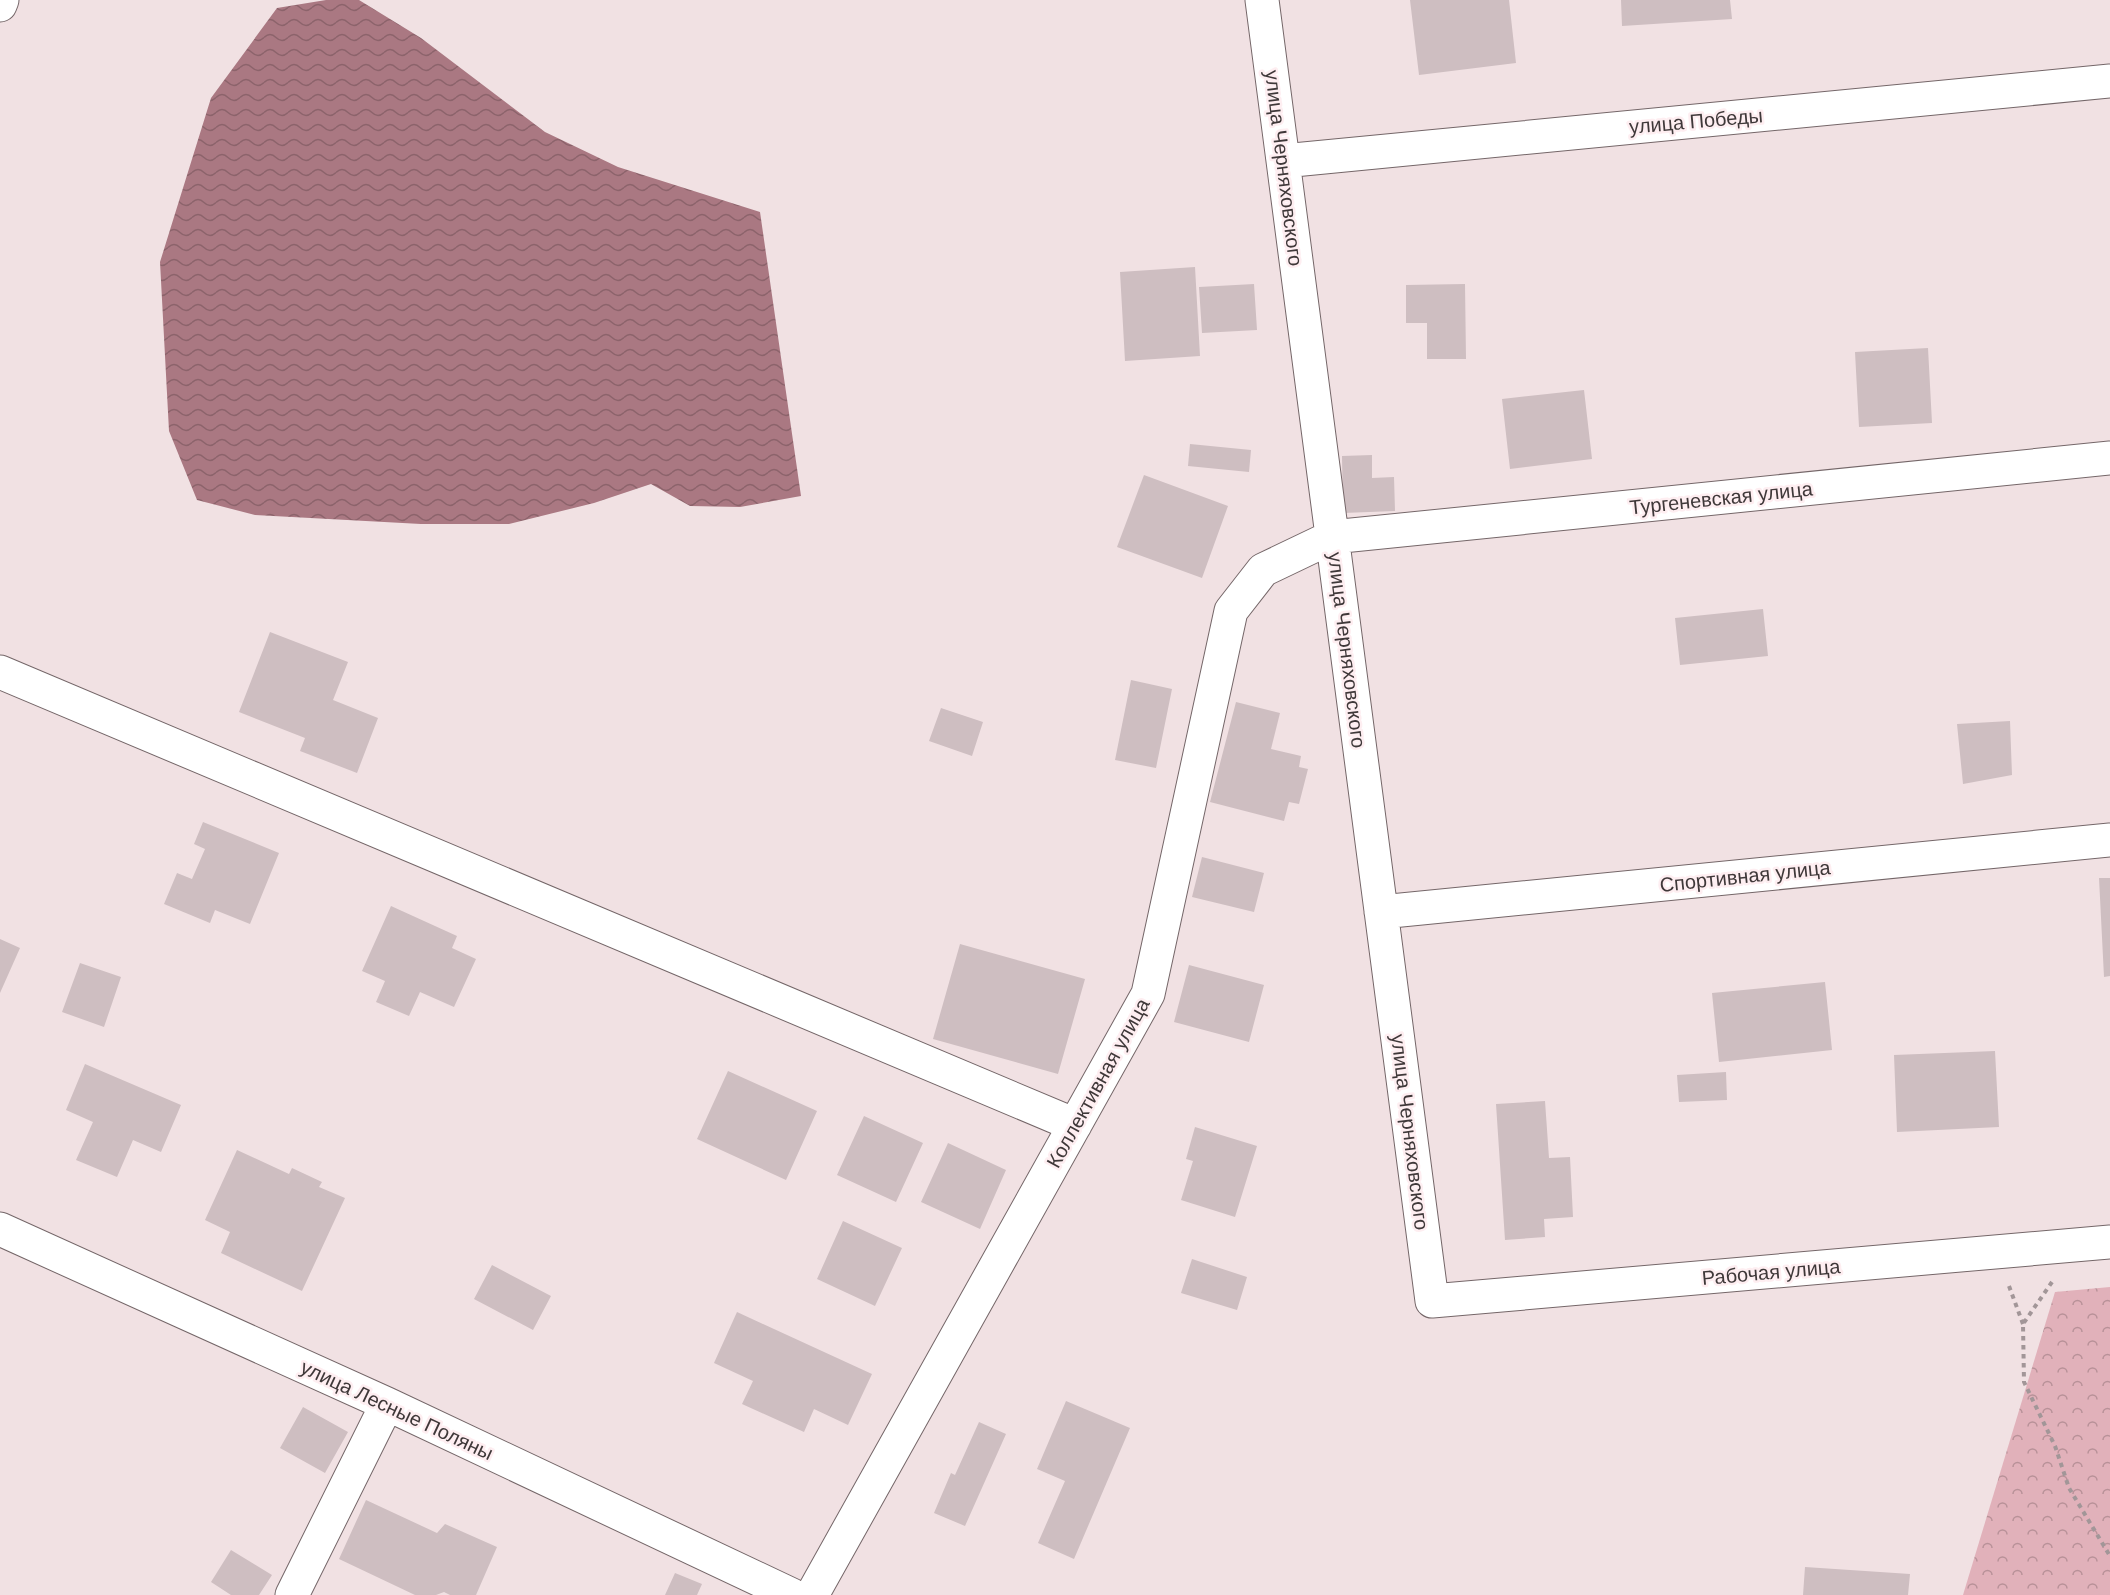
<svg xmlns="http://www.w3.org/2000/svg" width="2110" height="1595" viewBox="0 0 2110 1595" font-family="Helvetica,sans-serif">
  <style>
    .forest { fill: url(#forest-crowns) }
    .water { fill: url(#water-waves) }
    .building { fill: #cebec1 }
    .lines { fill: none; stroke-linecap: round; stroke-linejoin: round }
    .minor-casing { stroke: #746668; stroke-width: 35 }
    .path { stroke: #a29698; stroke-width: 4; stroke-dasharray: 4.5 4.5; stroke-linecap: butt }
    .minor { stroke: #fff; stroke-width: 33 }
    .labels { text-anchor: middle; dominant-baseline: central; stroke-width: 5; stroke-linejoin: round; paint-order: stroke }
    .street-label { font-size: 20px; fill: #3f3839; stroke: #feeef1 }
  </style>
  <defs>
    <pattern id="forest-crowns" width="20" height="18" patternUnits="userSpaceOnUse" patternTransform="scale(1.5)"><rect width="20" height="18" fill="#e1b1ba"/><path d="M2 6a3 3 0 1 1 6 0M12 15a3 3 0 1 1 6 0" fill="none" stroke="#b89198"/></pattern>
    <pattern id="water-waves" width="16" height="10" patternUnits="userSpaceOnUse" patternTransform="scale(1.5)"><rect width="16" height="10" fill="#aa7882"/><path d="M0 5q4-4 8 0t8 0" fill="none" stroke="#8c636b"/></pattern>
  </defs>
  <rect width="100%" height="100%" fill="#f1e1e3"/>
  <!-- forest -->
  <path class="forest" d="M2110 1287V1595H1963L2055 1292Z"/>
  <!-- water -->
  <path class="water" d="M326 0H359L421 38 545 132 618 167 760 212 801 496 740 507 690 506 651 484 594 503 509 524H421L255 515 197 500 169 431 160 262 211 98 277 8Z"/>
  <!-- building -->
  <path class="building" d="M1410 0H1509L1516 63 1419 75Z
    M1621 0H1730L1732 19 1622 26Z
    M1195 267 1200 356 1125 361 1120 272Z
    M1254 284 1257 330 1202 333 1199 287Z
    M1465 284 1466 359H1427V323H1406V285Z
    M1928 348 1932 423 1859 427 1855 352Z
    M1584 390 1592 459 1510 469 1502 399Z
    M1190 444 1251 450 1249 472 1188 466Z
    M1372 455V478L1394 477 1395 511 1343 513 1342 456Z
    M1144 475 1228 506 1202 578 1117 547Z
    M1763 609 1768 656 1680 665 1675 618Z
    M270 632 348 662 333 700 378 718 357 773 300 751 305 738 239 712Z
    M1131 680 1172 689 1156 768 1115 760Z
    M1236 702 1280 713 1271 749 1301 756 1299 767 1308 769 1299 804 1289 802 1284 821 1210 802Z
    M941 708 983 722 972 756 929 741Z
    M2010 721 2012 775 1963 784 1957 724Z
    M203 822 279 853 250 924 215 910 210 923 164 904 177 873 192 879 205 849 194 844Z
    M1202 857 1264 873 1254 912 1192 897Z
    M2099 878H2110V976L2104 977Z
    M391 906 457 936 452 948 476 959 454 1007 420 992 409 1016 376 1002 385 981 362 971Z
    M0 939 20 948 0 993Z
    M960 944 1085 979 1058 1074 933 1039Z
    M80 963 121 977 104 1027 62 1012Z
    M1189 965 1264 985 1249 1042 1174 1022Z
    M1825 982 1832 1050 1719 1062 1712 993Z
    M1995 1051 1999 1127 1897 1132 1894 1055Z
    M85 1064 181 1105 161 1152 133 1140 117 1177 76 1160 93 1122 66 1110Z
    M728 1071 817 1111 786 1180 697 1139Z
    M1726 1072 1727 1100 1679 1102 1677 1075Z
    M1545 1101 1549 1158 1570 1157 1573 1217 1544 1219 1545 1237 1505 1240 1496 1104Z
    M864 1116 923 1143 896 1202 837 1175Z
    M1195 1127 1257 1146 1235 1217 1181 1200 1193 1161 1186 1159Z
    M948 1143 1006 1170 980 1229 921 1202Z
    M237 1150 289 1174 292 1168 322 1182 319 1187 345 1198 302 1291 221 1253 230 1232 205 1220Z
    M843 1221 902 1248 875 1306 817 1279Z
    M1192 1259 1247 1277 1237 1310 1181 1293Z
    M492 1265 551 1296 533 1330 474 1299Z
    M737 1312 872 1374 848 1425 814 1409 804 1432 742 1404 753 1381 714 1363Z
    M1066 1401 1130 1428 1074 1559 1038 1543 1065 1481 1037 1469Z
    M303 1407 348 1432 325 1473 280 1448Z
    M979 1422 1006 1434 965 1526 934 1513 951 1473 955 1475Z
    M366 1500 437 1533 445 1524 497 1547 476 1595H450L444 1592 436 1595H415L339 1559Z
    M231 1550 272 1575 259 1595H231L211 1582Z
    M1805 1567 1910 1574 1908 1595H1803Z
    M675 1573 702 1584 697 1595H665Z"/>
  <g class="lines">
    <defs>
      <path id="minor" d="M1262 0 1432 1301 2110 1242
        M0 5 2 0
        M1283 161 2110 81
        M0 672 1075 1125
        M1381 912 2110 840
        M0 1229 387 1404 792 1595
        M292 1595 387 1404
        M812 1595 1148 994 1231 611 1263 570 1332 537 2110 458"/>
    </defs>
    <!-- minor casing -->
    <use href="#minor" class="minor-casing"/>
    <!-- path -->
    <path class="path" d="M2052 1282 2023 1324 2024 1382 2055 1446 2069 1488 2110 1556
      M2009 1286 2023 1324"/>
    <!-- minor -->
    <use href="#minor" class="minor"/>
  </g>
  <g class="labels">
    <!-- street labels -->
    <g class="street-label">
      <text transform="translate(1696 121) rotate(-5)">улица Победы</text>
      <text transform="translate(1284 168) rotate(83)">улица Черняховского</text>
      <text transform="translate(1721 498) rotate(-6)">Тургеневская улица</text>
      <text transform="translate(1347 650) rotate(83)">улица Черняховского</text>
      <text transform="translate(1745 876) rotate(-6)">Спортивная улица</text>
      <text transform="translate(1098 1083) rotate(-61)">Коллективная улица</text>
      <text transform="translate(1410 1132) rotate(83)">улица Черняховского</text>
      <text transform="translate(1771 1272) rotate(-5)">Рабочая улица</text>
      <text transform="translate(397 1410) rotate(25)">улица Лесные Поляны</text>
    </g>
  </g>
</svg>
